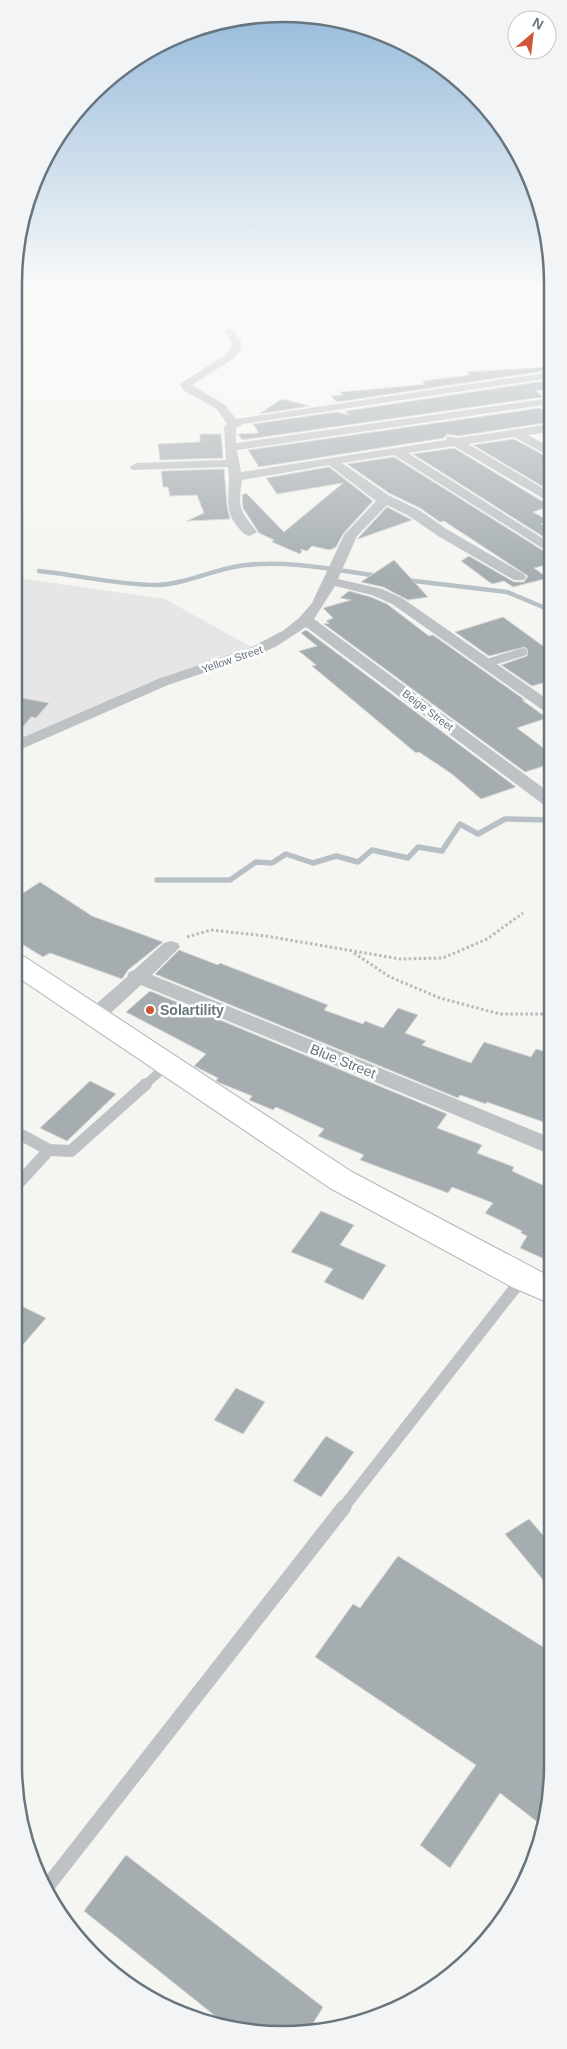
<svg xmlns="http://www.w3.org/2000/svg" width="567" height="2049" viewBox="0 0 567 2049" font-family="Helvetica,sans-serif">
  <style>
    .built { fill: #e5e6e5 }
    .lines { fill: none; stroke-linecap: round; stroke-linejoin: round }
    .stream-far1 { stroke: #b7c1c5; stroke-width: 4.5 }
    .stream { stroke: #b7c1c5; stroke-width: 5.5 }
    .building { fill: #a5adb1; stroke: #d6d6d4 }
    .secondary-casing { stroke: #b1b6b9; stroke-width: 2 }
    .path { stroke: #b8bbbc; stroke-width: 3; stroke-dasharray: 2.5 2.5; stroke-linecap: butt }
    .lane-far3 { stroke: #bec2c5; stroke-width: 8 }
    .lane-far2 { stroke: #bec2c5; stroke-width: 9 }
    .lane-far1 { stroke: #bec2c5; stroke-width: 12 }
    .lane { stroke: #bec2c5; stroke-width: 15 }
    .street { fill: #bec2c5; fill-rule: evenodd }
    .secondary { fill: #fff; fill-rule: evenodd }
    .poi-dot { fill: #cf5636; stroke: #fff; stroke-width: 2 }
    .labels { text-anchor: middle; dominant-baseline: central; stroke-width: 5; stroke-linejoin: round; paint-order: stroke }
    .far-street-label { font-size: 11px; fill: #67757f; stroke: #fff }
    .poi-label { font-size: 14px; font-weight: bold; fill: #67757f; stroke: #fff; text-anchor: start }
    .street-label { font-size: 14px; fill: #67757f; stroke: #fff }
    .rim { fill: none; stroke: #67757f; stroke-width: 2.5 }
  </style>
  <rect width="100%" height="100%" fill="#f5f5f1"/>
  <!-- built -->
  <path class="built" d="M18 578 165 599 253 648 17 744Z"/>
  <g class="lines">
    <!-- stream-far1 -->
    <path class="stream-far1" d="M39 571C78 575 117 585 157 585 188 584 215 568 246 565 290 560 335 570 379 576
      M406 580 507 592 550 610"/>
    <!-- stream -->
    <path class="stream" d="M157 880H230L256 862 272 863 286 854 313 863 336 856 358 862 372 850 408 858 418 847 442 851 460 824 478 834 505 819 550 820"/>
  </g>
  <!-- building -->
  <path class="building" d="M551 367V370L337 402 331 396 343 395 340 392 418 385 425 384 422 381 470 375 466 372Z
    M551 380V389L536 391 543 397 242 440 238 434 259 433 253 424 336 412 349 415 345 411Z
    M282 399 310 406 259 414Z
    M540 408 551 416V422L458 436 447 434 444 438 259 467 248 450Z
    M200 434H221L223 458 160 460 158 444 200 442Z
    M514 439 551 459V488L547 489 473 445Z
    M454 448 550 506 533 512 549 521 541 524 550 529V541L413 454Z
    M394 457 550 555V564L534 568 548 578 513 587 504 581 492 584 461 561 469 556 514 582H524L528 576 444 521 440 522 420 508 389 493 347 464Z
    M329 467 373 501 343 534 336 547 330 550 312 546 307 551 300 549 302 551 300 554 272 542 274 540 259 533 243 508 242 495 246 493 284 532 343 483 277 494 266 478Z
    M224 469 227 506 230 519 187 521 204 513 197 495 170 496 168 487H163L161 471Z
    M387 507 412 520 358 539 359 537Z
    M394 560 428 597 408 600 383 587 361 582Z
    M349 591 371 597 387 604 429 636 433 635 525 700H522L547 718 517 728 550 753V764L525 772 324 624 329 623 326 621 333 618 323 608 351 600 340 598Z
    M503 617 550 651V681L532 686 501 665 527 656 528 651 525 647 489 656 455 632Z
    M306 630 516 787 481 799 452 774 419 752 416 753 312 666 316 665 299 651 317 646 301 633Z
    M17 697 49 703 36 718 31 717 17 734Z
    M40 882 92 916 163 942 128 970 122 979 50 953 43 957 17 941V897Z
    M179 950 218 965 220 963 328 1005 324 1010 363 1024 365 1021 383 1028 398 1008 418 1015 405 1033 426 1041 422 1045 471 1063 484 1042 531 1057 536 1049 550 1053 549 1124 487 1102 486 1104 460 1095 458 1098 155 974Z
    M150 991 447 1114 437 1128 482 1145 477 1153 514 1167 512 1171 549 1188V1261L520 1248 527 1236 521 1233 522 1231 485 1213 493 1203 452 1187 448 1193 360 1160 364 1155 318 1136 324 1129 276 1107 273 1110 249 1100 252 1096 220 1083 216 1081 218 1078 194 1066 206 1054 126 1012Z
    M90 1081 116 1094 67 1141 40 1128Z
    M321 1211 354 1225 340 1245 386 1265 363 1300 324 1282 333 1269 291 1252Z
    M15 1303 46 1318 15 1354Z
    M236 1388 265 1402 243 1434 214 1420Z
    M326 1436 354 1452 321 1497 293 1481Z
    M529 1519 549 1542V1587L505 1534Z
    M398 1556 548 1650V1818L544 1827 500 1793 450 1868 420 1845 476 1765 315 1657 353 1604 360 1608Z
    M126 1855 323 2007 309 2030 266 2035 224 2023 84 1911Z"/>
  <g class="lines">
    <defs>
      <path id="secondary" d="M16 955 25 957 352 1172 549 1276V1303L512 1287 330 1188 16 976Z"/>
    </defs>
    <!-- secondary casing -->
    <use href="#secondary" class="secondary-casing"/>
    <!-- path -->
    <path class="path" d="M187 937 211 930 266 936 400 959 443 958 487 939 523 913
      M354 953 390 977 440 998 500 1014H550"/>
    <!-- lane-far3 -->
    <path class="lane-far3" d="M487 663 523 652"/>
    <!-- lane-far2 -->
    <path class="lane-far2" d="M145 1085 167 1065"/>
    <!-- lane-far1 -->
    <path class="lane-far1" d="M16 1132 49 1150 71 1151 146 1084
      M16 1186 48 1151
      M343 1508 522 1279"/>
    <!-- lane -->
    <path class="lane" d="M46 1888 344 1507"/>
    <!-- street -->
    <path class="street" d="M229 328 233 329 241 341V349L233 359 192 385 225 405 236 419 551 372V378L243 424 236 428V443L551 398V404L237 450 241 472 446 440 447 436 458 438 551 424V432L528 435 551 448V457L514 437 468 444 551 493V503L454 446 408 453 550 543V553L394 455 342 463 388 495 419 510 448 530 524 574 526 577 524 580H514L438 536 409 516 387 505 357 536 338 579 382 589 402 598 550 701V713L544 711 392 604 372 595 335 586 314 619 550 793V806L544 805 306 627 277 646 260 654 168 685 17 751V740L158 679 250 648 284 630 299 618 312 603 344 535 376 501 329 465 242 480C238 510 239 508 257 532L250 536C244 535 241 531 238 527 221 508 232 489 228 467L132 470 130 467 136 463 226 460 224 427 227 424 217 409 183 390 180 384 225 355 231 348V341L224 331Z
      M171 941 178 943 180 947 152 975 549 1137V1154L141 985 101 1022 94 1024 87 1022 84 1017 87 1012 127 977 129 972 134 970 164 943Z"/>
    <!-- secondary -->
    <use href="#secondary" class="secondary"/>
  </g>
  <!-- sky -->
  <linearGradient id="sky" x2="0" y2="1"><stop stop-color="#94b9da"/><stop offset="0.5" stop-color="#fafaf9"/><stop offset="1" stop-color="#fafaf9" stop-opacity="0"/></linearGradient>
  <rect width="567" height="578" fill="url(#sky)"/>
  <!-- markers -->
  <circle class="poi-dot" cx="150" cy="1010" r="5"/>
  <g class="labels">
    <!-- far-street labels -->
    <g class="far-street-label">
      <text transform="translate(232 659) rotate(-19)">Yellow Street</text>
      <text transform="translate(428 710) rotate(37)">Beige Street</text>
    </g>
    <!-- poi labels -->
    <g class="poi-label">
      <text x="160" y="1010">Solartility</text>
    </g>
    <!-- street labels -->
    <g class="street-label">
      <text transform="translate(343 1061) rotate(22)">Blue Street</text>
    </g>
  </g>
  <!-- crop -->
  <path d="M0 0H567V2049H0ZM283 22H283A261 261 0 0 1 544 283V1765A261 261 0 0 1 283 2026H283A261 261 0 0 1 22 1765V283A261 261 0 0 1 283 22Z" fill="#f3f4f5" fill-rule="evenodd"/>
  <path class="rim" d="M283 22H283A261 261 0 0 1 544 283V1765A261 261 0 0 1 283 2026H283A261 261 0 0 1 22 1765V283A261 261 0 0 1 283 22Z"/>
  <!-- north arrow -->
  <g transform="translate(532 35) rotate(28)"><circle r="24" fill="#ffffff" stroke="#c2c8cc"/>
  <path d="M0-4L9 19L0 12L-9 19Z" fill="#cf5636"/>
  <text y="-8" font-size="14" font-weight="bold" text-anchor="middle" fill="#67757f">N</text>
  </g>
</svg>
